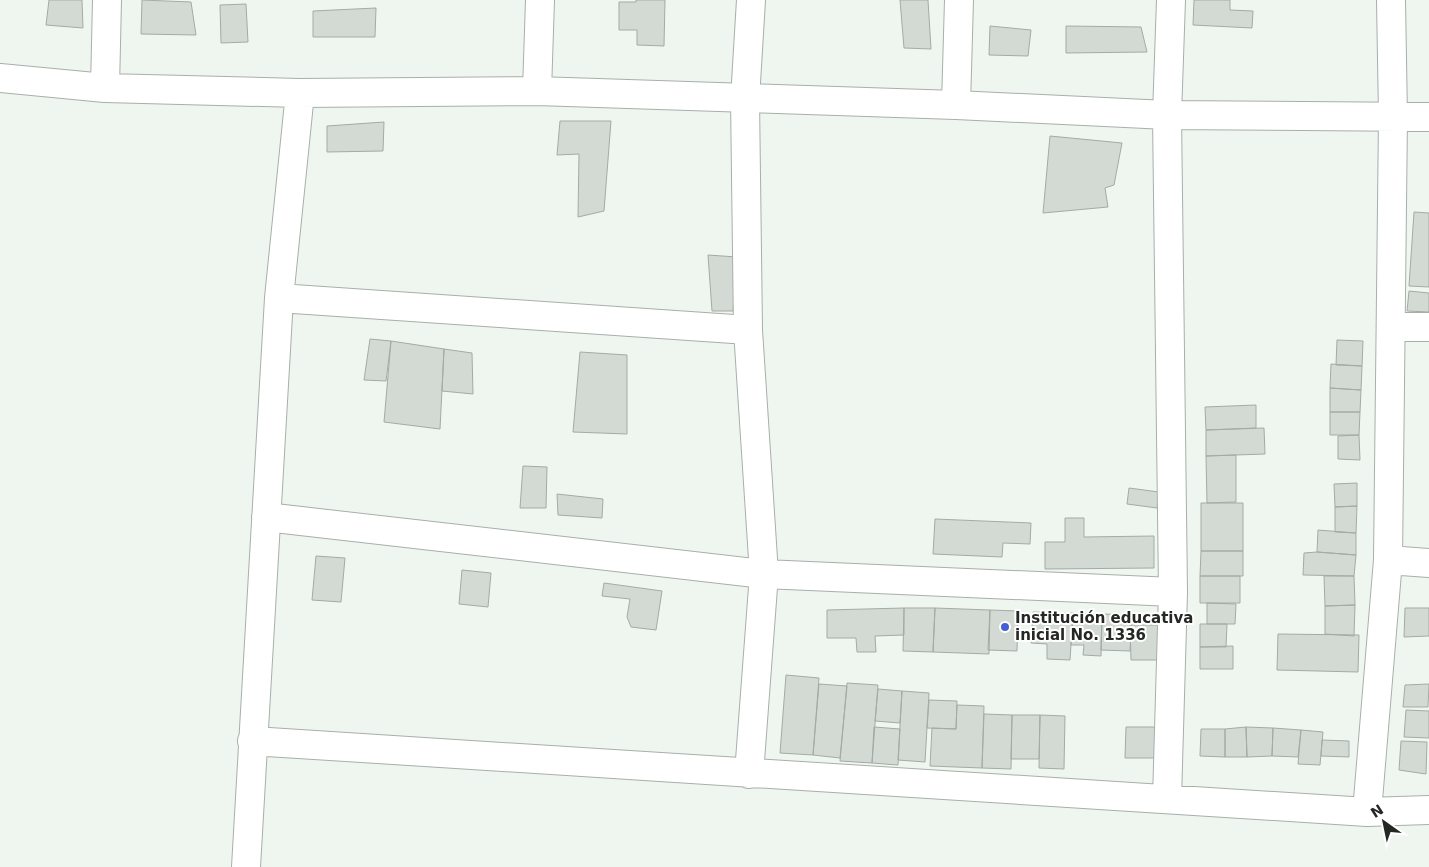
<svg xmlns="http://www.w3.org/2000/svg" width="1429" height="867" viewBox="0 0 1429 867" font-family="'DejaVu Sans',sans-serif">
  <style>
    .building { fill: #d3dad3; stroke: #a4aba5 }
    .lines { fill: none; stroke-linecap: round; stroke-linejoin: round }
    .minor-casing { stroke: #a8afa9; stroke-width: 30 }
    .minor { stroke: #fff; stroke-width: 28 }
    .poi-dot { fill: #4360d3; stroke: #fff; stroke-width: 2 }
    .labels { text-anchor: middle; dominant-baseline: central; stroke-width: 4; stroke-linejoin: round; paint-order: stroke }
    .poi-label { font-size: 15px; font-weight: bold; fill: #242724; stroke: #fff; text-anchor: start }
  </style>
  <rect width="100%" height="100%" fill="#eef6ef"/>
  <!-- building -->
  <path class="building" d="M49 0H82L83 28 46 25Z
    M142 0 191 2 196 35 141 34Z
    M636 0H665L664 46 637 45V30H619V2H636Z
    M900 0H928L931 49 904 48Z
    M1194 0H1230V10L1253 11 1252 28 1193 25Z
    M246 4 248 42 221 43 220 5Z
    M376 8 375 37H313V11Z
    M990 26 1031 30 1028 56 989 55Z
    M1066 26 1141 27 1147 52 1066 53Z
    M560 121H611L604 211 578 217 579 154 557 155Z
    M384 122 383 151 327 152V126Z
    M1050 136 1122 143 1114 185 1105 188 1108 207 1043 213Z
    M1414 212 1429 213V287L1409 286Z
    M708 255 737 257 733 311H712Z
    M1409 291 1429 293V312L1407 311Z
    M370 339 391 341 386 381 364 380Z
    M1337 340 1363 341 1362 366 1336 365Z
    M391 341 444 349 440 429 384 422Z
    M444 349 472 353 473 394 442 391Z
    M580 352 627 355V434L573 432Z
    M1331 364 1362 366 1361 390 1330 388Z
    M1330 388 1361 390 1360 412H1330Z
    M1256 405V428L1206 430 1205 407Z
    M1330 412H1360L1359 435H1330Z
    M1264 428 1265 454 1206 456V430Z
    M1359 435 1360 460 1338 459V436Z
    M1236 455V502L1207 503 1206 456Z
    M523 466 547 467 546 508H520Z
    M1357 483V506L1335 507 1334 484Z
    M1129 488 1159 492 1157 508 1127 504Z
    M557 494 603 499 602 518 558 515Z
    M1201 503H1243V551H1201Z
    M1357 506 1356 533 1335 532V507Z
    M1065 518H1084V537L1154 536V568L1045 569V542H1065Z
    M935 519 1031 523 1030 544 1003 543 1002 557 933 554Z
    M1318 530 1356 533V555L1317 552Z
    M1201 551H1243V576H1200Z
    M1317 552 1356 555 1354 576 1303 575 1304 553Z
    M316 556 345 558 341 602 312 600Z
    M462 570 491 573 488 607 459 604Z
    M1200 576H1240V603H1200Z
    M1324 576H1354L1355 605 1325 606Z
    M604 583 662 591 656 630 631 627 627 617 630 599 602 596Z
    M1207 603 1236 604 1235 624H1207Z
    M1355 605 1354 636 1325 634V606Z
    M904 608H935L933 652 903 651Z
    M904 608V635L875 636 876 652H857L856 638H827V610Z
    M935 608 990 610 989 654 933 652Z
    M1405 608H1429V636L1404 637Z
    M990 610 1018 611 1017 651 988 650Z
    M1033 612 1073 613 1070 660 1047 659V644L1031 643Z
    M1073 613 1102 614 1101 656 1083 655 1084 645H1071Z
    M1102 614 1132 615 1130 651 1101 650Z
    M1200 624H1227L1226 647H1200Z
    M1130 625H1161L1160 660H1131Z
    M1278 634 1359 635 1358 672 1277 670Z
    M1233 646V669H1200V647Z
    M786 675 819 678 813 755 780 753Z
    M847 683 878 685 872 763 840 761Z
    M819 684 847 686 840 758 813 755Z
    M1429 684 1428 707H1403L1405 685Z
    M878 689 902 691 900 723 875 721Z
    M902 691 929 693 925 762 898 760Z
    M929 700 957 701 956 729 927 728Z
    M957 705 984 706 982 768 930 766 932 728 956 729Z
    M1406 710 1429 711V738L1404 737Z
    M984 714 1012 715 1011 769 982 768Z
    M1012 715H1040L1039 759H1011Z
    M1040 715 1065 716 1064 769 1039 768Z
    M874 727 900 729 898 765 872 763Z
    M1126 727H1159L1158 758H1125Z
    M1246 727 1247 757H1225V729Z
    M1246 727 1273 728 1272 756 1247 757Z
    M1273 728 1301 730 1298 757 1272 756Z
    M1201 729H1225V757L1200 756Z
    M1301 730 1323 732 1320 765 1298 764Z
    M1322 740 1349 741V757L1321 756Z
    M1401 741 1427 742 1426 774 1399 770Z"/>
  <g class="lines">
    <defs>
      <path id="minor" d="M0 78 105 88 300 93 537 91 956 105 1167 115 1429 117
        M105 88 107 0
        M537 91 540 0
        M956 105 959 0
        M279 298 748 330
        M1391 327H1429
        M266 517 764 574 1173 592
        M1388 560 1429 563
        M252 741 1367 812 1429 810
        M749 774 764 574 748 330 745 99 751 0
        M1167 799 1173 592 1167 115 1171 0
        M1367 812 1388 560 1393 117 1391 0
        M246 867 279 298 300 93"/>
    </defs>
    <!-- minor casing -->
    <use href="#minor" class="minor-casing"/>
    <!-- minor -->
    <use href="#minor" class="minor"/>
  </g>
  <!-- markers -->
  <circle class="poi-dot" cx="1005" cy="627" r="5"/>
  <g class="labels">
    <!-- poi labels -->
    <g class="poi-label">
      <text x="1015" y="618">Institución educativa<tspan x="1015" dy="17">inicial No. 1336</tspan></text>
    </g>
  </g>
  <!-- north arrow -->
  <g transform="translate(1384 822) rotate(327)" stroke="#ffffff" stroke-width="4" paint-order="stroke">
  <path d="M0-4L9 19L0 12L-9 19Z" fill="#242724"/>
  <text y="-8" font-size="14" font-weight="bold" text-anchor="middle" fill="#242724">N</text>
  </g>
</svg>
